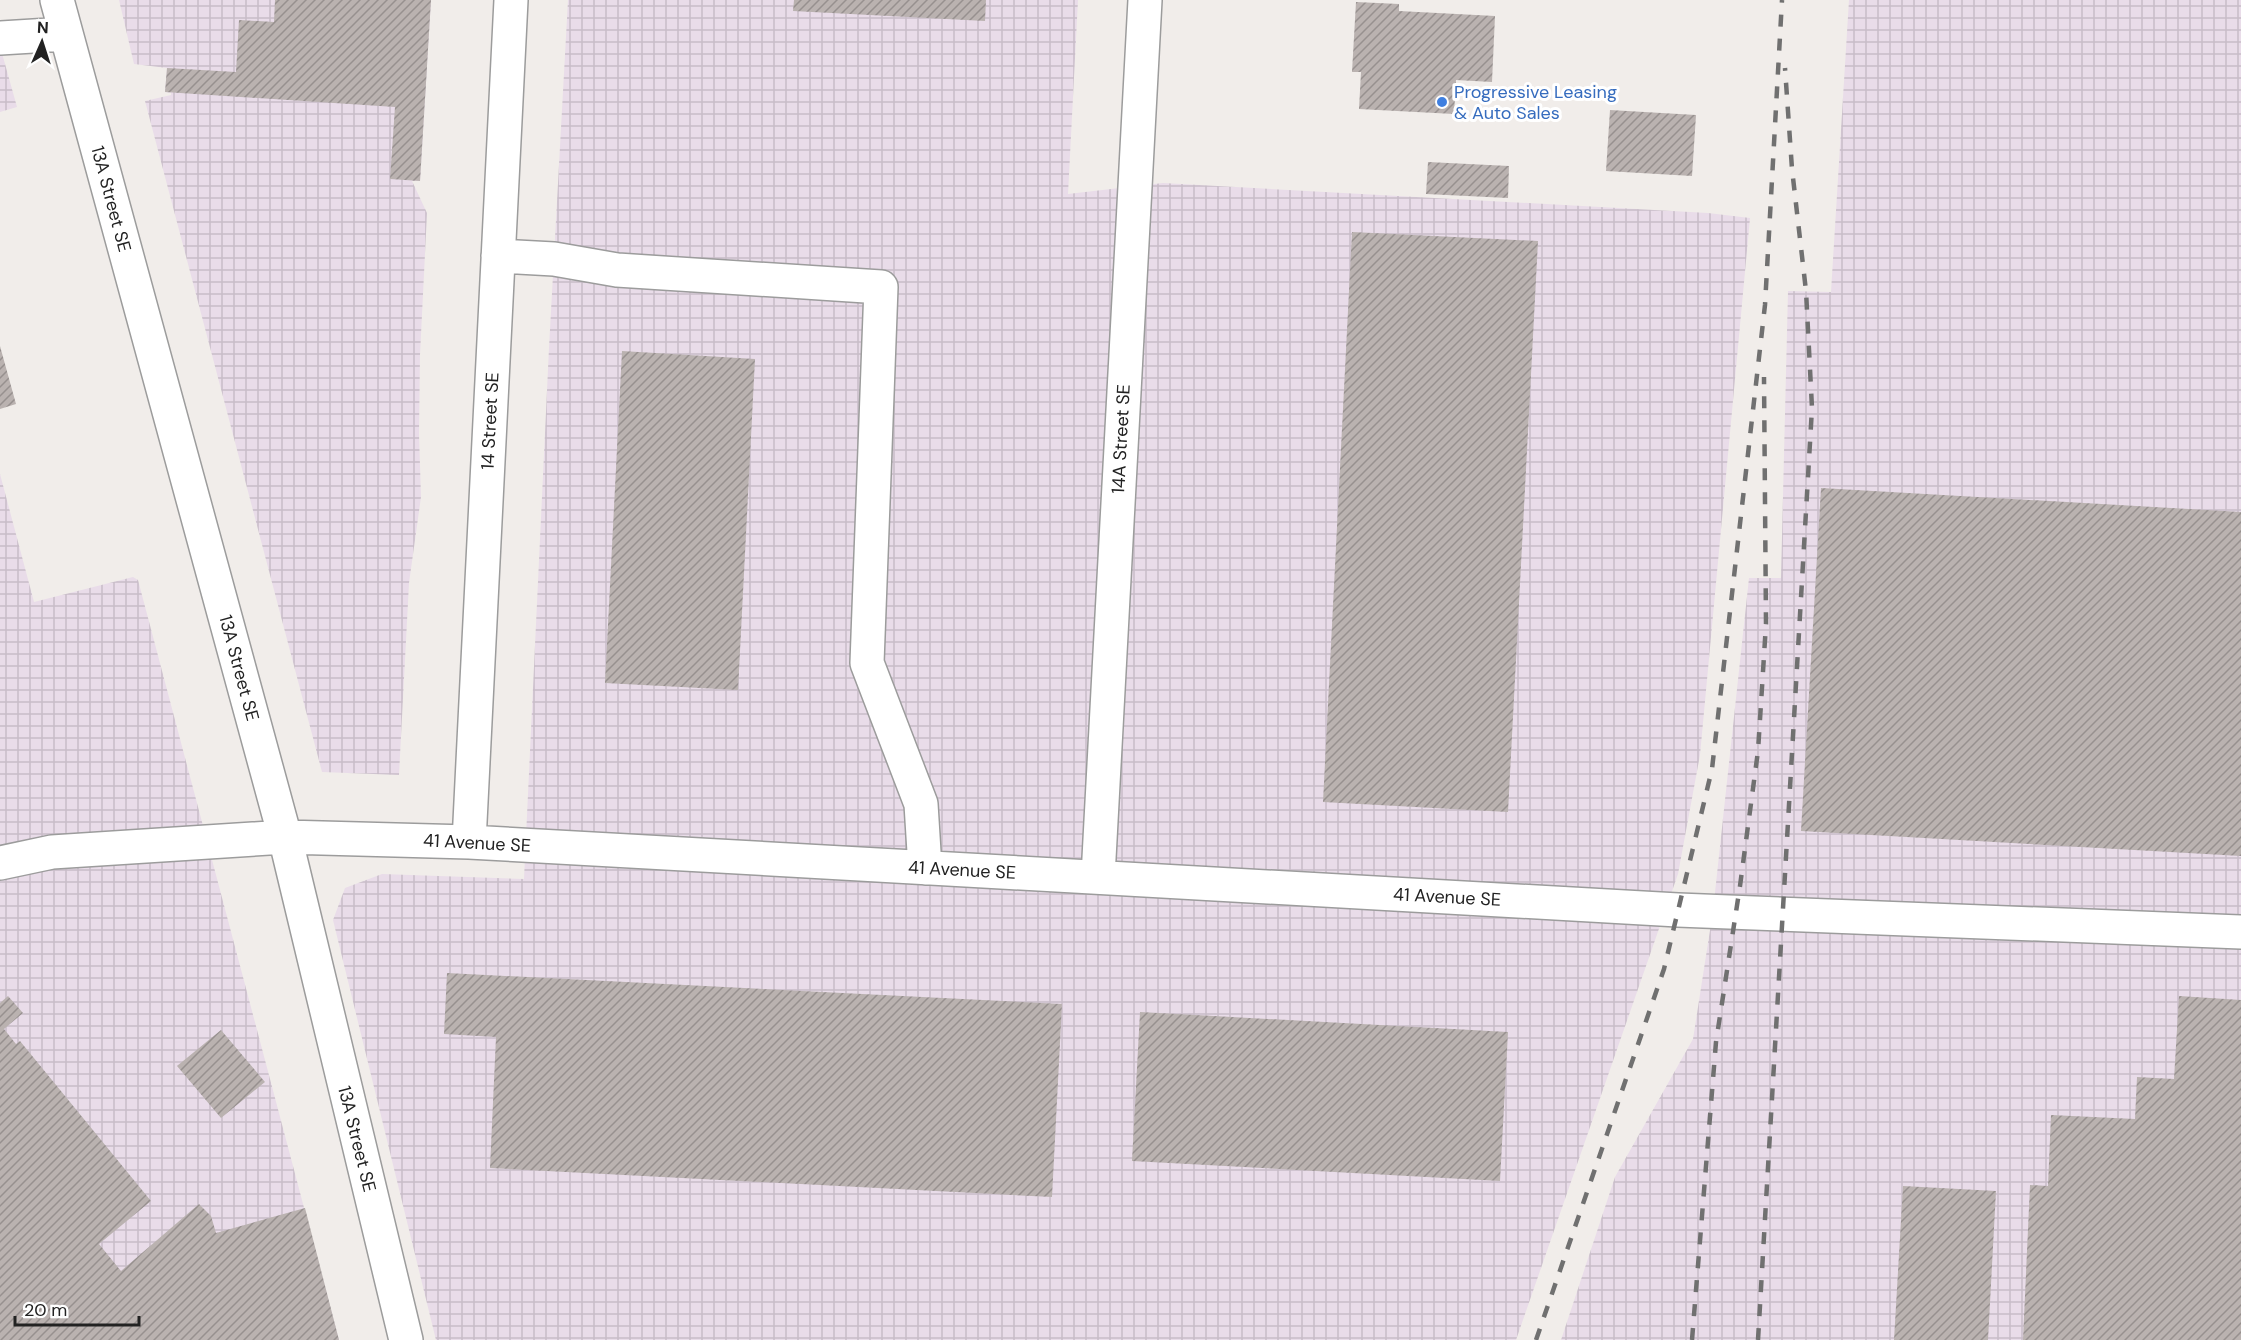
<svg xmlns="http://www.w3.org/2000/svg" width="2241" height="1340" viewBox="0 0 2241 1340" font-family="'DM Sans',sans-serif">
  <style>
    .industrial { fill: url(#industrial-grid) }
    .building { fill: url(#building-hatch) }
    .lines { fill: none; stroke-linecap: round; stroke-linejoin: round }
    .minor-casing { stroke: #9c9c9c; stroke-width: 36 }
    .minor { stroke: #fff; stroke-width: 33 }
    .rail { stroke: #707070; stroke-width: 4.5; stroke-dasharray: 12 12; stroke-linecap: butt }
    .shop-dot { fill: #3f7fe0; stroke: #fff; stroke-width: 2 }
    .labels { text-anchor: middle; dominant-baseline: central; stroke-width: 6; stroke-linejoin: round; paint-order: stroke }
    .shop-label { font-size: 18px; fill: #366cbe; stroke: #fff; text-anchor: start }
    .street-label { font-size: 18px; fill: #222; stroke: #fff }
  </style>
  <defs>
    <pattern id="industrial-grid" width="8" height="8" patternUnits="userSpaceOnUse" patternTransform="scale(1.5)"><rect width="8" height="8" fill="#e9dce9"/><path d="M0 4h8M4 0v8" fill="none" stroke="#c8bcc8"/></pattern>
    <pattern id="building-hatch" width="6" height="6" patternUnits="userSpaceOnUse" patternTransform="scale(1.5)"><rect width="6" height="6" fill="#bab2b0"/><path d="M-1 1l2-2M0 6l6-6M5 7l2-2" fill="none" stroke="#97908f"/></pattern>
  </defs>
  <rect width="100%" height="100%" fill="#f1edea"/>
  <!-- industrial -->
  <path class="industrial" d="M119 0H431L420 181H412L427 213 420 355 419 434 421 497 409 583 399 775 322 772 145 101 171 95V93L165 92 167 68 134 64Z
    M568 0H1078L1068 194 1163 183 1708 213 1750 218 1700 755 1678 874 1516 1340H436L333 920 345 888 382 874 524 879 549 348Z
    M1849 0H2241V1340H1561L1615 1177 1693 1039 1713 911 1749 578H1781L1788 291 1831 292Z
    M0 46 17 107 0 112Z
    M0 474 34 602 133 577 138 580 339 1340H0Z"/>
  <!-- building -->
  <path class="building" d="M275 0H431L420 181 390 179 395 107 165 92 167 68 236 72 239 20 274 22Z
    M794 0H986L985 21 793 11Z
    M1356 2 1399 4V11L1495 16 1492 82 1456 80 1454 114 1359 109 1361 72H1352Z
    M1610 110 1696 115 1692 176 1606 171Z
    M1428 162 1509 166 1508 198 1426 194Z
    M1352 232 1538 241 1508 812 1323 802Z
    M0 346 16 404 0 409Z
    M622 351 755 359 738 690 605 683Z
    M1821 488 2241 512V856L1801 831Z
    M447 973 1062 1004 1052 1197 490 1168 496 1037 444 1034Z
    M8 996 23 1013 4 1029 16 1044 20 1041 151 1201 99 1244 121 1271 199 1204 211 1216 216 1233 305 1208 339 1340H0V1003Z
    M2179 996 2241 1000V1340H2023L2030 1185 2048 1186 2051 1115 2135 1119 2137 1077 2174 1079Z
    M1140 1012 1508 1032 1500 1181 1132 1161Z
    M221 1030 265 1082 221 1118 177 1066Z
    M1903 1186 1996 1191 1988 1340H1894Z"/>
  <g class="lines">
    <defs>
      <path id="minor" d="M57 0 285 837 406 1340
        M0 38 66 34
        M498 256 554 259 617 270 881 287 867 663 921 804 925 868
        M469 842 511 0
        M0 863 52 852 285 837 469 842 1678 910 2241 932
        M1098 877 1145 0"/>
    </defs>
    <!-- minor casing -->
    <use href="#minor" class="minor-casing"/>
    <!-- minor -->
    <use href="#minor" class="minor"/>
    <!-- rail -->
    <path class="rail" d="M1536 1340 1664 969 1712 769 1765 305 1782 0
      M1692 1340 1716 1042 1740 886 1758 751 1766 624 1764 377
      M1758 1340 1812 408 1806 291 1792 169 1785 68"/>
  </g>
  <!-- markers -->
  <circle class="shop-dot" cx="1442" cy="102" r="6"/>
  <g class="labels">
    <!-- shop labels -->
    <g class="shop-label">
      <text x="1454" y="92">Progressive Leasing<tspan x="1454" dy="21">&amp; Auto Sales</tspan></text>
    </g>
    <!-- street labels -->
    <g class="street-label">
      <text transform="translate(111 199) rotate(75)">13A Street SE</text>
      <text transform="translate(490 421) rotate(-87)">14 Street SE</text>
      <text transform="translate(1121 439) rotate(-87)">14A Street SE</text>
      <text transform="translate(239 668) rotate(75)">13A Street SE</text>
      <text transform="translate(477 843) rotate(3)">41 Avenue SE</text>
      <text transform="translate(962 870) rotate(3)">41 Avenue SE</text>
      <text transform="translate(1447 897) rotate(3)">41 Avenue SE</text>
      <text transform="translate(357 1139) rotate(76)">13A Street SE</text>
    </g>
  </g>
  <!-- north arrow -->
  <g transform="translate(42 42) rotate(3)" stroke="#ffffff" stroke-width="4.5" paint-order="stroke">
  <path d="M0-4.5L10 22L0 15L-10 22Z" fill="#222222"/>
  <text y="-9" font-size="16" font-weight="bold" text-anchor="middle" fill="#222222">N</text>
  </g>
  <!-- scale -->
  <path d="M15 1316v9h124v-9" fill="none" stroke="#222222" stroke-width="3"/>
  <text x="24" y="1316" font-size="18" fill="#222222" stroke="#ffffff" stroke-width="4.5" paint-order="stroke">20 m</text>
</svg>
